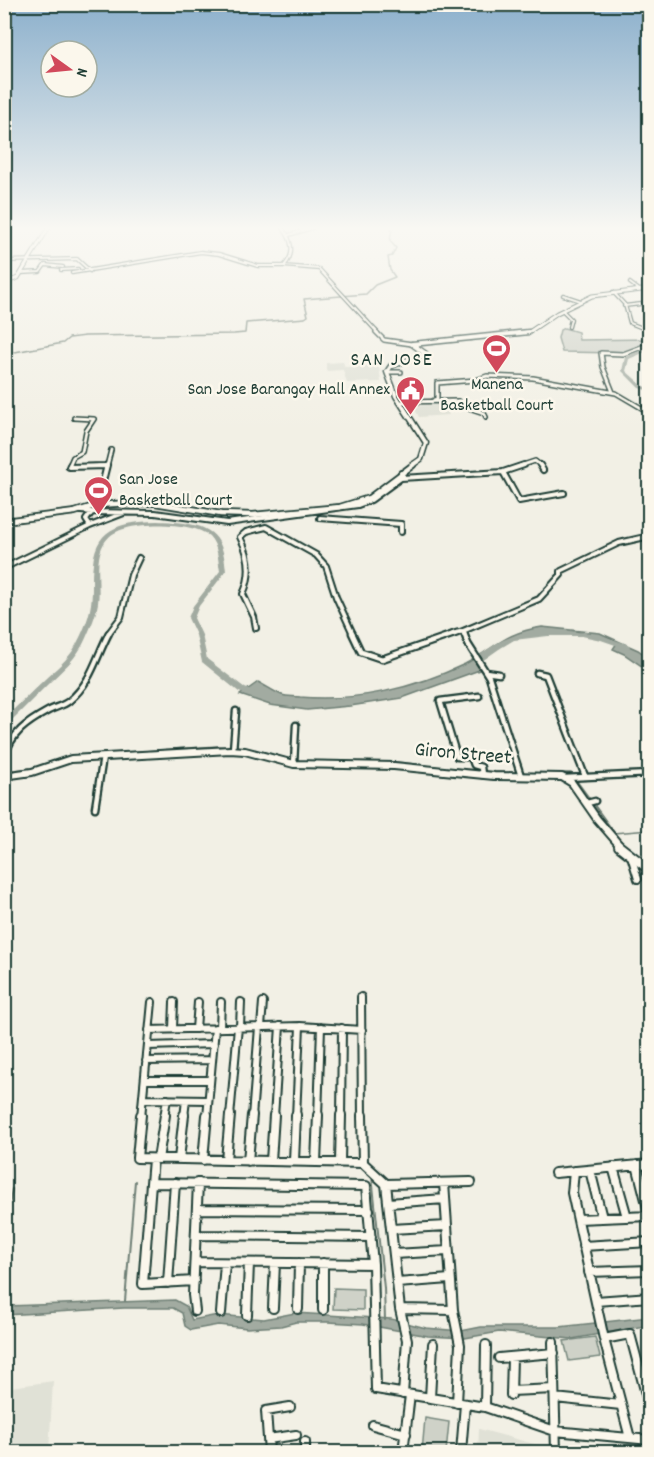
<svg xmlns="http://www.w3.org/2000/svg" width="654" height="1457" viewBox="0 0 654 1457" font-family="Dekko,sans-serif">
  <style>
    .built { fill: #e0e1d6 }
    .green { fill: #cfd2c8; stroke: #77887e; stroke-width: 1.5 }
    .water { fill: #a2aba1; stroke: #6e7f75; stroke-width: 1.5 }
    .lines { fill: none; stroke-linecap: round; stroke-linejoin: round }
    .stream-far1 { stroke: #6e7f75; stroke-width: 1.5 }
    .stream { stroke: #6e7f75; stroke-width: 2 }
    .river { fill: #a2aba1; fill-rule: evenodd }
    .minor-far5-casing { stroke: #1f3d34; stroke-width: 4.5 }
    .minor-far4-casing { stroke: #1f3d34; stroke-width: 6 }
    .minor-far3-casing { stroke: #1f3d34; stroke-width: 8 }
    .minor-far2-casing { stroke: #1f3d34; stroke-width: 9 }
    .minor-far1-casing { stroke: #1f3d34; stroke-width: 10 }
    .minor-casing { stroke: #1f3d34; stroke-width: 12 }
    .tertiary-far4-casing { stroke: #1f3d34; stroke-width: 5 }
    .tertiary-far3-casing { stroke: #1f3d34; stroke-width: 7 }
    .tertiary-far2-casing { stroke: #1f3d34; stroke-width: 8 }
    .tertiary-far1-casing { stroke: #1f3d34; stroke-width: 10 }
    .tertiary-casing { stroke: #1f3d34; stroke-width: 12 }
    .secondary-casing { stroke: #1f3d34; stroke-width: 5 }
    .minor-far5 { stroke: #fbf7ec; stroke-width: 2 }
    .minor-far4 { stroke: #fbf7ec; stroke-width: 3 }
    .minor-far3 { stroke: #fbf7ec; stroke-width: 4 }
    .minor-far2 { stroke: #fbf7ec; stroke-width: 4.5 }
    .minor-far1 { stroke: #fbf7ec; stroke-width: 6 }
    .minor { stroke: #fbf7ec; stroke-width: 8 }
    .tertiary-far4 { stroke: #fbf7ec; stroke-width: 3 }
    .tertiary-far3 { stroke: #fbf7ec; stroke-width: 4 }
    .tertiary-far2 { stroke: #fbf7ec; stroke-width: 4.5 }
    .tertiary-far1 { stroke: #fbf7ec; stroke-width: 6 }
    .tertiary { stroke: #fbf7ec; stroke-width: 8 }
    .secondary { stroke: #fbf7ec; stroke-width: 3 }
    .labels { text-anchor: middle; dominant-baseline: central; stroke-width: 5; stroke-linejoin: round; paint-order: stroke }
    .far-poi-label { font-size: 18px; fill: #1f3d34; stroke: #fbf7ec }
    .far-quarter-label { font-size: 20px; letter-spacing: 1.5px; fill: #1f3d34; stroke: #fbf7ec }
    .street-label { font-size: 21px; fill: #1f3d34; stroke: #fbf7ec }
  </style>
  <rect width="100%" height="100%" fill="#f2f0e5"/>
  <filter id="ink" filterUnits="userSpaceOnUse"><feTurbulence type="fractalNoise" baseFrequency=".0167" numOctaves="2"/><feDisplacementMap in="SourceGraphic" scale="12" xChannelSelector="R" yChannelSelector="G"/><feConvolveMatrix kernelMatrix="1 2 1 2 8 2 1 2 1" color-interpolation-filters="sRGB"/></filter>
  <g filter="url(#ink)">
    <!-- built -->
    <path class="built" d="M343 362 345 367 379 365 381 382 347 383 343 370 326 371V363Z
      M442 401 449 415 419 417 413 406 434 405V402Z
      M53 1381 49 1452H5V1388Z
      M479 1429 538 1445V1452H478Z"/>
    <!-- green -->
    <path class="green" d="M564 328 578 332 579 340 649 339V344L620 353 562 352 558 338 560 330Z
      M334 1288 363 1289V1310L333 1309Z
      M595 1337 600 1357 569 1361 564 1341Z
      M425 1418 449 1422 446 1452H422Z"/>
    <!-- water -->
    <path class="water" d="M542 627 600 633 638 650 649 658V671L624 654 613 649 617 643 577 632 515 637 478 661 482 669 402 698 350 706 307 710 270 705 240 695 258 682C266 686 274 692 282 695 287 697 295 696 300 697 356 702 415 688 465 664 496 648 503 633 542 627Z
      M218 746 248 748 296 761 397 762 483 772 571 773 630 854 649 864V868L630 856 571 779 563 776 485 774 384 764 296 763 247 750 232 749 65 759 32 771 5 775 4 771 33 768 68 756Z
      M4 1299 7 1306 175 1300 186 1306 192 1320 218 1315 264 1319 295 1313 391 1319 426 1328 461 1331 481 1327H559L649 1317 650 1325 572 1339 499 1332 465 1338 428 1336 363 1324 328 1322H296L281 1326 247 1328 218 1325 191 1330 185 1326 182 1313 173 1308H124L5 1315Z"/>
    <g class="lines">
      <!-- stream-far1 -->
      <path class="stream-far1" d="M4 354 63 343 69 338 85 336 234 334 245 333 246 323 305 318 308 316 304 299 366 294 375 285 395 277 390 270 388 257 392 256 396 248 390 241 392 227
        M613 833 650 830"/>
      <!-- stream -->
      <path class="stream" d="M372 1176 384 1288 385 1320
        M7 1217 12 1189
        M125 1301 135 1181"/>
      <!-- river -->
      <path class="river" d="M650 310V314L644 318 650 322V326L640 318Z
        M650 347V350L629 359 626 371 643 386 650 388V391L639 388 622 371 625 357Z
        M157 521C177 522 209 522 219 542 224 551 225 561 226 571L199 606 194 618 202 635 207 659 245 688 257 693 258 695 257 697H251L239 692 202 662 196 635 188 618 193 606 220 571C218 560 218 545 209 536 193 521 125 520 109 537 92 553 101 582 98 603 96 615 91 627 86 638 77 659 62 670 46 686 33 699 20 712 7 725H4V718C18 706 31 692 44 680 55 669 68 660 75 647 82 634 89 619 91 604 93 590 91 577 93 563 97 525 126 522 157 521Z
        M548 631C577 630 602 635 629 645L630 647 627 649 601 640 582 636H548L514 640 499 649 475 666H471L470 664C481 653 499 640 514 636 525 633 537 633 548 631Z"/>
      <defs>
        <path id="minor-far5" d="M282 227C292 240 296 253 284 266L319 269 378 333
          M289 235 315 227
          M4 261 77 259 90 271
          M61 270 78 269
          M21 273 40 272 45 265 63 267
          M72 273 201 252 219 254 258 266H284
          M630 283 638 289
          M613 292 625 305 630 323 650 331
          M563 295 581 301
          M624 306 650 303
          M563 311 571 319 569 327"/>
        <path id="minor-far4" d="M376 332 384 340 412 344
          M387 372H401
          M613 392 603 367 601 353 623 354 650 344
          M434 400 437 399V383L476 380 487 376 533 378 616 393 650 413
          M400 402 458 401 463 406 484 413 486 417
          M69 466 73 457 82 452 86 431 94 419 74 418
          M98 466H105
          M107 466 111 450
          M520 466 535 461 541 466"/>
        <path id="minor-far3" d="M70 465 69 467 105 466
          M540 465 543 470
          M503 472 519 501 564 493
          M401 478 503 472 524 465
          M97 505 107 465
          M92 512 155 513 227 523 358 505 371 500 401 478 403 476 401 473
          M320 518 401 524V532
          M90 526 124 513
          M4 568 90 526 86 520 92 512 81 511
          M256 628 254 617 243 594C252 575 250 556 240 537L246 532 266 527 316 555 326 566 336 597 353 634
          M108 634 121 617 131 575 139 558
          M453 634 463 631
          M464 634 463 631 539 599 561 575V571L619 543 650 536"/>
        <path id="minor-far2" d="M352 633 361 652 382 659 457 633
          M464 633 468 644 489 677 521 776
          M486 672 499 674
          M537 673 546 675 585 776
          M479 696 440 701 457 757H471L474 765 481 767 482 775
          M233 750 236 711
          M4 757C12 733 26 723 48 711 55 707 63 706 69 701 92 682 96 657 109 633
          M294 764 296 725
          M565 778 650 774
          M587 803 595 801
          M95 808 103 757"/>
        <path id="minor-far1" d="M632 859 638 879
          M361 997 362 1117
          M240 1027 241 1002
          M261 1027 263 1002
          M220 1028 221 1002
          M173 1029 174 1002
          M196 1029 198 1002
          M149 1030 300 1026 362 1030
          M148 1046 214 1044
          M146 1061 212 1060
          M145 1080H210
          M143 1099 208 1100
          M141 1117 152 1002
          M164 1117 167 1099
          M184 1117 186 1100
          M207 1117 215 1028
          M230 1117 238 1027
          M252 1117 259 1027
          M274 1117 280 1026
          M296 1117 300 1026
          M318 1117 321 1027
          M341 1117 342 1028"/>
        <path id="minor" d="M141 1115 137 1158 363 1163
          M362 1115 363 1163 386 1184 471 1182
          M158 1159 165 1115
          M179 1159 184 1115
          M203 1160 207 1115
          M226 1160 230 1115
          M248 1161 252 1115
          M271 1161 274 1115
          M294 1161 296 1115
          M316 1162 318 1115
          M340 1162 341 1115
          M637 1165 650 1216
          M613 1167 627 1217
          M590 1170 602 1218
          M574 1171 572 1193 604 1339
          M555 1173 650 1164
          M151 1183 153 1159
          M444 1183 453 1310 460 1345 457 1403
          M386 1184 400 1309 407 1340 403 1394
          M388 1203 445 1199
          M197 1209 369 1210
          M578 1219 649 1216
          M391 1229 447 1226
          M196 1235 371 1237
          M583 1246 650 1242
          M394 1254 448 1251
          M195 1262 373 1264
          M323 1263V1310
          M589 1272 650 1270
          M194 1281 143 1284 151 1183 366 1186 373 1264 376 1389 485 1407 555 1431 650 1440
          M168 1283 175 1183
          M397 1283 450 1279
          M596 1301 650 1297
          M273 1308 275 1263
          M298 1309 299 1263
          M400 1309 453 1310
          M195 1311 193 1295 198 1183
          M221 1313 225 1263
          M247 1315 249 1263
          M553 1342 556 1452
          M499 1358 554 1353
          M511 1391 554 1389
          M511 1395 512 1357
          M430 1398 433 1344
          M555 1398 621 1405
          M485 1407 486 1345
          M373 1425 406 1434
          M630 1438 604 1339 630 1334 650 1409
          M268 1439 296 1435
          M305 1442V1452
          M269 1452 266 1411 290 1407
          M403 1452 410 1395
          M461 1452 465 1404"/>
        <path id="tertiary-far4" d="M518 333 529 332 557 313 592 296 650 289"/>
        <path id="tertiary-far3" d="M412 344 529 332
          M411 466 421 459 426 443 396 396 387 372 391 366 426 354 412 344"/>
        <path id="tertiary-far2" d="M4 521 75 512 97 505 130 503H155L221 514 253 515 340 507 369 498 413 465"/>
        <path id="tertiary-far1" d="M4 776 32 772 71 759 230 750 245 751 294 764 394 766 494 776 562 777 572 783 597 819 621 847"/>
        <path id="tertiary" d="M619 846 650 870"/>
        <path id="secondary" d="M4 283 18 278 49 227"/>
      </defs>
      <!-- minor-far5 casing -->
      <use href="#minor-far5" class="minor-far5-casing"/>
      <!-- minor-far4 casing -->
      <use href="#minor-far4" class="minor-far4-casing"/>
      <!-- minor-far3 casing -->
      <use href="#minor-far3" class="minor-far3-casing"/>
      <!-- minor-far2 casing -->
      <use href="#minor-far2" class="minor-far2-casing"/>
      <!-- minor-far1 casing -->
      <use href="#minor-far1" class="minor-far1-casing"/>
      <!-- minor casing -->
      <use href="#minor" class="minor-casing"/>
      <!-- tertiary-far4 casing -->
      <use href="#tertiary-far4" class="tertiary-far4-casing"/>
      <!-- tertiary-far3 casing -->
      <use href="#tertiary-far3" class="tertiary-far3-casing"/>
      <!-- tertiary-far2 casing -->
      <use href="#tertiary-far2" class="tertiary-far2-casing"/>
      <!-- tertiary-far1 casing -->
      <use href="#tertiary-far1" class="tertiary-far1-casing"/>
      <!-- tertiary casing -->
      <use href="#tertiary" class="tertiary-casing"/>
      <!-- secondary casing -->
      <use href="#secondary" class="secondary-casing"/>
      <!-- minor-far5 -->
      <use href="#minor-far5" class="minor-far5"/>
      <!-- minor-far4 -->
      <use href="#minor-far4" class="minor-far4"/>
      <!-- minor-far3 -->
      <use href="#minor-far3" class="minor-far3"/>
      <!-- minor-far2 -->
      <use href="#minor-far2" class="minor-far2"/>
      <!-- minor-far1 -->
      <use href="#minor-far1" class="minor-far1"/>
      <!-- minor -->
      <use href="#minor" class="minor"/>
      <!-- tertiary-far4 -->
      <use href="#tertiary-far4" class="tertiary-far4"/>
      <!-- tertiary-far3 -->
      <use href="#tertiary-far3" class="tertiary-far3"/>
      <!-- tertiary-far2 -->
      <use href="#tertiary-far2" class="tertiary-far2"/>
      <!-- tertiary-far1 -->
      <use href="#tertiary-far1" class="tertiary-far1"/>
      <!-- tertiary -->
      <use href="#tertiary" class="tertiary"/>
      <!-- secondary -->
      <use href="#secondary" class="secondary"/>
    </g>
  </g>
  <!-- sky -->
  <linearGradient id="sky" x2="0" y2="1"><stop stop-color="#8cb0cc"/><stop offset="0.53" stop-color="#f9f8f3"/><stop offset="1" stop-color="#f9f8f3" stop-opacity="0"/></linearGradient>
  <rect width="654" height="431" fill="url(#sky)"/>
  <!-- icons -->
  <defs>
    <symbol id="stadium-pin" viewBox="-11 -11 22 30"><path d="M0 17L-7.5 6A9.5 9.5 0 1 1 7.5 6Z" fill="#d1495b" stroke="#fbf7ec"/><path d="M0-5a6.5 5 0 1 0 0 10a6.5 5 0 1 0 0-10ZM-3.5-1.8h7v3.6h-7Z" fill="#fff"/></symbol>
    <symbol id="civic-pin" viewBox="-11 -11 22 30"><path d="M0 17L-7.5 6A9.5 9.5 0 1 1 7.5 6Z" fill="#d1495b" stroke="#fbf7ec"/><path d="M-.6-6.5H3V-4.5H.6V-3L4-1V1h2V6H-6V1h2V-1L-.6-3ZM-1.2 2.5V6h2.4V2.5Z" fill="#fff"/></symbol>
  </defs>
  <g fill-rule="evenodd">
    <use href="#stadium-pin" x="480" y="332" width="33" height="45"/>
    <use href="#civic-pin" x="394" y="374" width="33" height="45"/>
    <use href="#stadium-pin" x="82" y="474" width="33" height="45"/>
  </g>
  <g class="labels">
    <!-- far-poi labels -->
    <g class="far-poi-label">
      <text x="497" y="385">Manena<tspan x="497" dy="21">Basketball Court</tspan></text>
      <text x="390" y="390" text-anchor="end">San Jose Barangay Hall Annex</text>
      <text x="119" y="480" text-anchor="start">San Jose<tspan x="119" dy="21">Basketball Court</tspan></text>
    </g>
    <!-- far-quarter labels -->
    <g class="far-quarter-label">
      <text x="392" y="361">SAN JOSE</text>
    </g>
    <!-- street labels -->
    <g class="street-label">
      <text transform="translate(463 755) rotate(5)">Giron Street</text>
    </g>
  </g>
  <!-- margin -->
  <rect width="654" height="1457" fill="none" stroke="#fbf7ec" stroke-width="24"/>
  <rect x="12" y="12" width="630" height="1433" fill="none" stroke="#1f3d34" stroke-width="2" filter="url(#ink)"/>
  <!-- north arrow -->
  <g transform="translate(69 69) rotate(105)"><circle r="28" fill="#fbf7ec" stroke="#a3ada2" stroke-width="1.5"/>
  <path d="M0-4.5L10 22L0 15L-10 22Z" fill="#d1495b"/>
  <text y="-9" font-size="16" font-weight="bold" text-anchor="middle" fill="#1f3d34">N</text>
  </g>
</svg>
